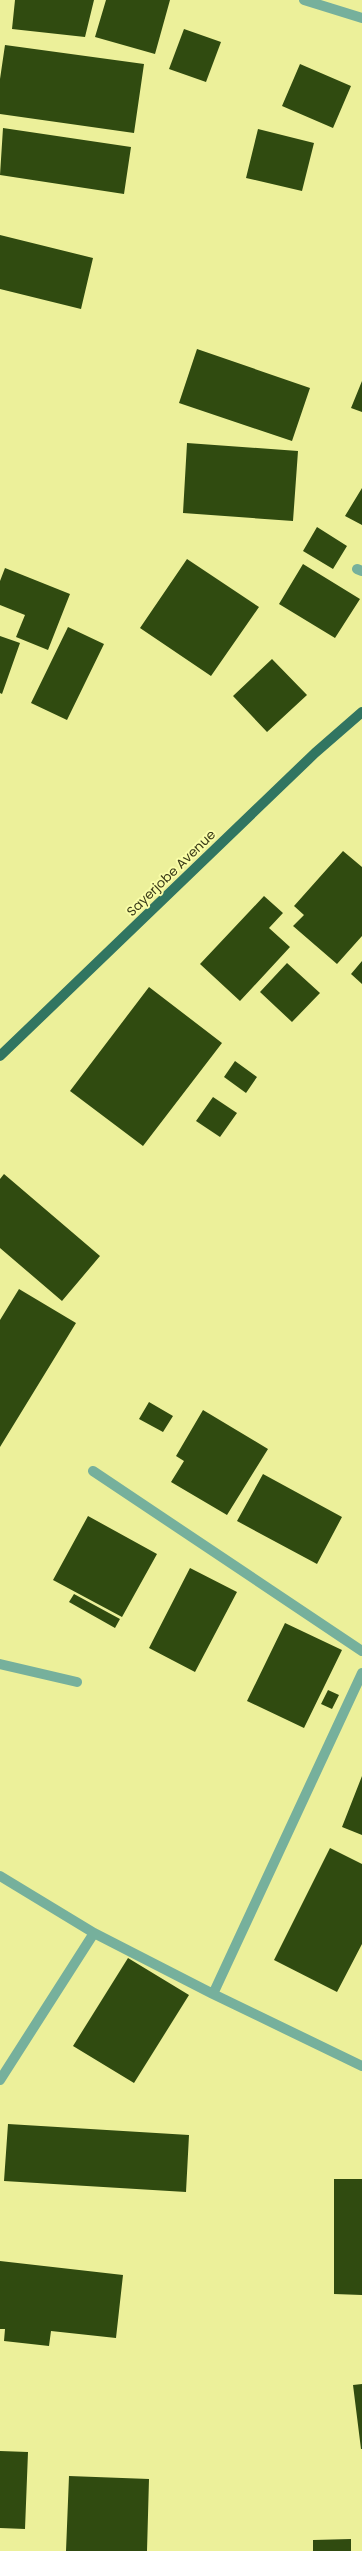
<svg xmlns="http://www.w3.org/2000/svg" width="362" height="2551" viewBox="0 0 362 2551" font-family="Poppins,sans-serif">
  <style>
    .building { fill: #304b10 }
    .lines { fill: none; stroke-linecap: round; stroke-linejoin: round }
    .service { stroke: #76b09c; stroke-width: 10 }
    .minor { stroke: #76b09c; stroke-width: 10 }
    .tertiary { stroke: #76b09c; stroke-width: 10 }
    .primary { stroke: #317561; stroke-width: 10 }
    .labels { text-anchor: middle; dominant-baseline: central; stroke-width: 4; stroke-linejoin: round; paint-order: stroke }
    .street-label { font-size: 13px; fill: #3a3b18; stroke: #f9fda7 }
  </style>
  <rect width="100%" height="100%" fill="#ecf09a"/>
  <!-- building -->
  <path class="building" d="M15 0H94L85 37 12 29Z
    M106 0H170L155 54 95 37Z
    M184 29 221 42 206 82 169 69Z
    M5 45 144 64 134 133 0 114V79Z
    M300 64 351 86 333 128 282 106Z
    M3 128 131 147 124 194 0 175Z
    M258 129 314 143 302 191 246 178Z
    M0 235 93 258 81 309 0 289Z
    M197 349 310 388 292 441 179 403Z
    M362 381V412L351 408Z
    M187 443 298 451 293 521 183 513Z
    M362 488V525L345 516Z
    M317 527 347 546 333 569 303 551Z
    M187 559 259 607 211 676 140 628Z
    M303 564 360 599 335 638 279 604Z
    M5 568 70 594 48 650 16 637 25 615 0 605V581Z
    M68 627 104 644 67 720 31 703Z
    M0 636 20 643 2 694 0 693Z
    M272 659 307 695 267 732 233 696Z
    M343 851 362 867V936L337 964 293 926 304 915 294 906Z
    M264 896 283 913 269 928 290 947 240 1001 200 964Z
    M362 961V984L351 974Z
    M287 963 320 993 292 1022 260 992Z
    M149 987 222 1043 143 1146 70 1091Z
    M235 1061 257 1077 246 1093 224 1077Z
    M213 1097 237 1113 220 1137 196 1121Z
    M4 1174 100 1256 62 1301 0 1248V1179Z
    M19 1289 76 1323 0 1447V1320Z
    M149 1402 173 1416 163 1432 139 1419Z
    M203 1410 268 1449 227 1515 171 1482 184 1461 176 1456Z
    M263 1474 342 1517 317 1564 237 1521Z
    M88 1516 157 1554 122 1617 53 1580Z
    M190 1568 237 1592 195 1672 149 1648Z
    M74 1594 120 1619 115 1628 69 1602Z
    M285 1623 342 1650 304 1728 247 1701Z
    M328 1690 339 1695 332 1709 321 1704Z
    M362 1776V1835L342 1827Z
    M330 1848 362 1864V1944L337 1992 274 1960Z
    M128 1958 189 1995 134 2083 73 2046Z
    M8 2124 189 2135 186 2192 4 2181Z
    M334 2179H362V2295L334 2294Z
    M0 2261 123 2275 116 2338 51 2331 49 2346 4 2341 5 2329H0Z
    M362 2384V2449H361L353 2385Z
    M0 2451 28 2452 25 2529 0 2528Z
    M69 2476 149 2479 147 2551H66Z
    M351 2539V2551H313V2540Z"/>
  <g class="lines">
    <!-- service -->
    <path class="service" d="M0 1664 77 1682"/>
    <!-- minor -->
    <path class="minor" d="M357 569 362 571
      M93 1471 362 1651
      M0 1876 94 1933 213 1994 362 2066
      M213 1994 362 1673
      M0 2080 94 1933"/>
    <!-- tertiary -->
    <path class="tertiary" d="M304 0 362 18"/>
    <!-- primary -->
    <path class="primary" d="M0 1056 315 753 362 712"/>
  </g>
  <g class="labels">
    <!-- street labels -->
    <g class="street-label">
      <text transform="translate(171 873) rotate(-44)">Sayerjobe Avenue</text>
    </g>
  </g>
</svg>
